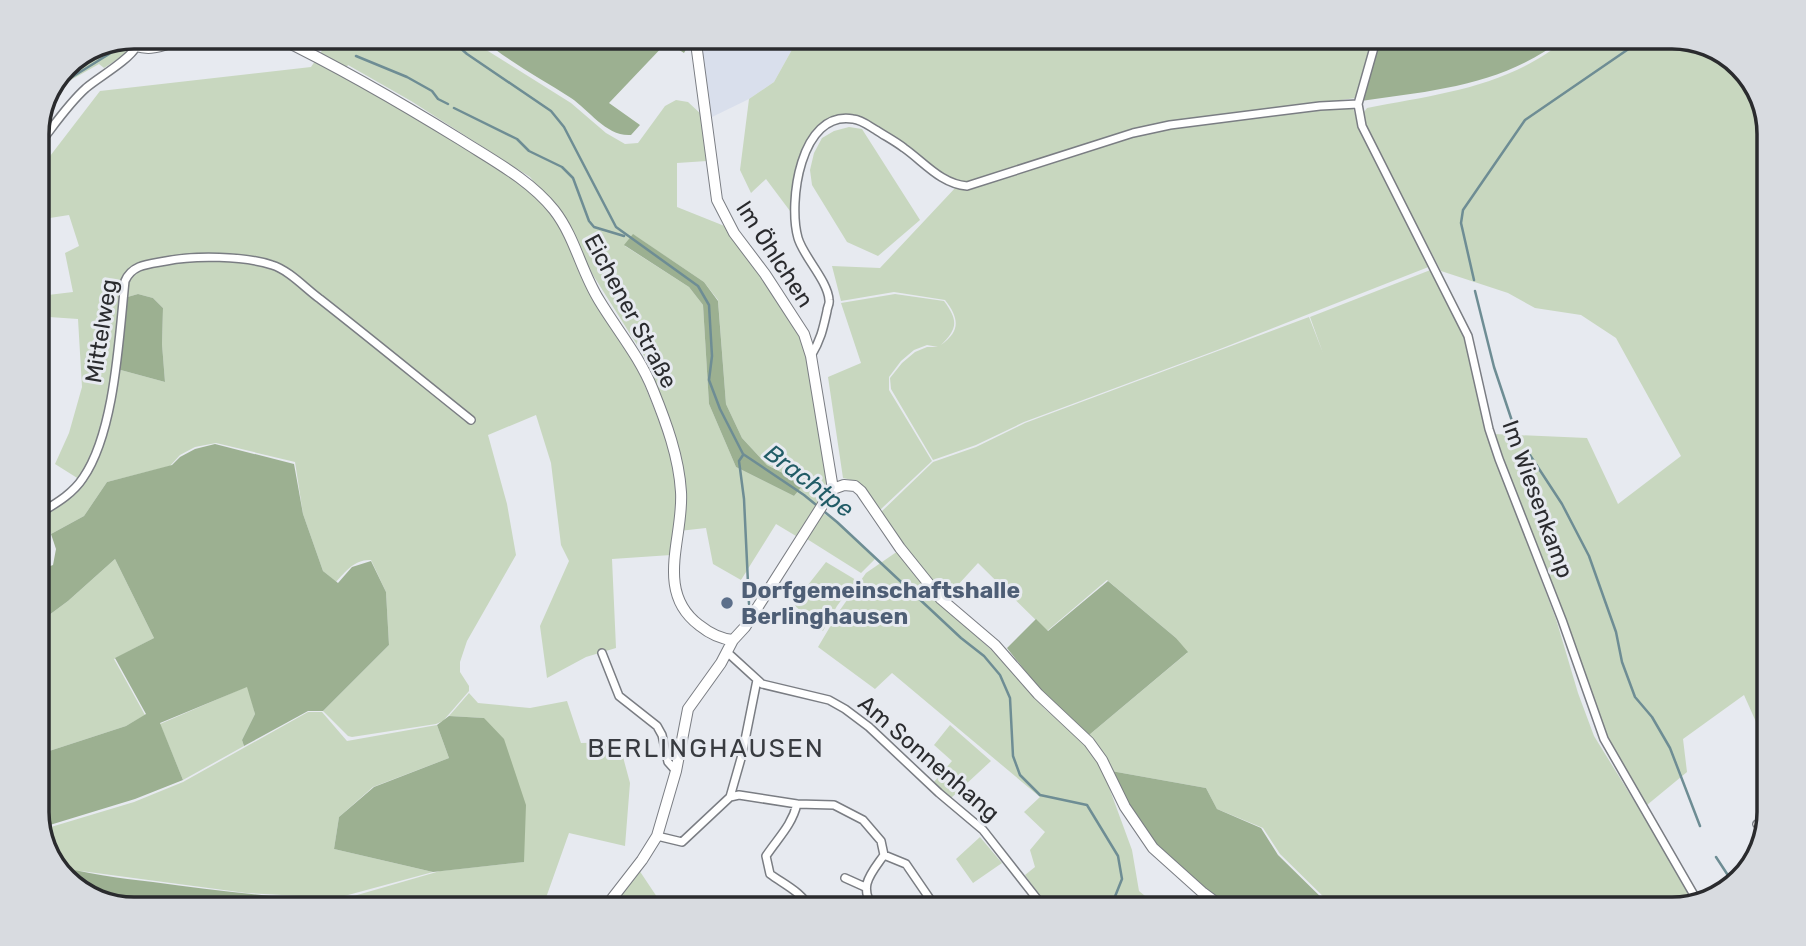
<svg xmlns="http://www.w3.org/2000/svg" width="1806" height="946" viewBox="0 0 1806 946" font-family="Rubik,sans-serif">
  <style>
    .built { fill: #d9dfec }
    .green { fill: #c8d7bf; fill-rule: evenodd }
    .forest { fill: #9cb091 }
    .lines { fill: none; stroke-linecap: round; stroke-linejoin: round }
    .stream { stroke: #6e8d94; stroke-width: 2.5 }
    .street-casing { stroke: #7a7d83; stroke-width: 10 }
    .secondary-casing { stroke: #7a7d83; stroke-width: 12 }
    .street { stroke: #fff; stroke-width: 7 }
    .secondary { stroke: #fff; stroke-width: 10 }
    .service-dot { fill: #5c6f8a; stroke: #e7eaf0; stroke-width: 2.5 }
    .labels { text-anchor: middle; dominant-baseline: central; stroke-width: 6; stroke-linejoin: round; paint-order: stroke }
    .street-label { font-size: 23px; fill: #2a2b2e; stroke: #e7eaf0 }
    .service-label { font-size: 23px; font-weight: bold; fill: #4e5e75; stroke: #e7eaf0; text-anchor: start }
    .water-label { font-size: 24px; font-style: italic; fill: #215c66; stroke: #e7eaf0 }
    .quarter-label { font-size: 26px; letter-spacing: 2px; fill: #383b40; stroke: #e7eaf0 }
    .rim { fill: none; stroke: #2a2b2e; stroke-width: 3.5 }
  </style>
  <rect width="100%" height="100%" fill="#e7eaf0"/>
  <!-- built -->
  <path class="built" d="M702 37H799L774 82 749 99 712 117 701 44Z"/>
  <!-- green -->
  <path class="green" d="M331 37H475L480 46 571 103 606 133 625 144 638 143 665 106 676 100 688 102 702 115 707 161 677 163V207L727 227 800 336 807 358 829 488 796 536 776 524 741 580 713 564 706 528 679 531 685 508 683 476 678 450 664 405 644 356 593 275 564 218 530 177 411 101 348 65 344 71 481 154 541 200 560 222 580 272 595 300 634 359 675 460 680 506 671 555 612 559 616 648 586 657 547 678 540 626 569 561 561 545 551 463 536 415 488 435 507 504 516 555 467 641 460 662V672L469 686V691L443 721 436 724 352 737 348 736 323 711 389 645 386 592 371 560C355 559 346 571 336 582L323 571 303 514 295 462 216 443 195 447 180 455 170 466 107 482 84 516 51 534 43 513 61 502 82 481 55 464 69 433 82 387 78 319 49 317 48 295 73 292 65 253 79 246 69 215 37 220V173L100 91 311 67ZM634 235 704 282 718 300 726 404 742 438 767 465 804 484 794 496 736 467 709 404 703 305 689 287 625 246ZM138 294 153 298 163 308 162 344 165 382 117 369 124 298Z
    M799 37H1373L1356 98 1170 123 966 184 956 183 856 117C799 105 797 177 793 215L766 179 751 193 740 170 749 99 774 82Z
    M1568 37H1672L1715 47 1753 80 1769 128V751L1744 695 1683 739 1687 772 1647 805 1606 739 1494 434 1587 438 1618 504 1681 456 1616 338 1581 315 1535 308 1508 293 1441 271 1364 125V112L1367 108C1439 94 1511 87 1568 37Z
    M123 41 130 47 129 52 104 68 99 64 55 89 65 65Z
    M1320 106 1353 108 1362 136 1431 266 1220 349 1024 422 976 445 933 460 891 389 890 378 902 363 915 352 927 347H938L927 345 914 350 901 361 889 377V390L932 461 880 510C871 495 861 481 843 478L828 377 861 363 841 303 895 294 944 301C959 321 957 329 941 345 961 331 959 318 945 300L894 292 841 301 832 266 880 268 957 186 1133 134 1170 126Z
    M849 127 862 129 920 220 878 256 847 242 812 185 810 170 814 153 822 138 834 131Z
    M1433 269 1465 336 1496 461 1556 619 1578 693 1594 736 1695 899 1686 906 1673 909H1336L1280 854 1263 828 1217 809 1206 788 1111 771 1089 735 1187 653 1176 638 1107 580 1047 631 978 563 946 598 930 581 880 513 933 462 976 447 1025 423 1309 317 1323 353 1310 317Z
    M823 513 837 522 875 559 861 573 807 539Z
    M898 551 925 588 945 608 1007 664 1045 709 1079 738 1092 753 1103 771 1132 850 1139 891 1161 909H1049L1025 875 1035 867 1030 850 1045 832 1024 812 1040 797 892 673 875 689 818 647 840 610 866 573Z
    M115 559 154 638 114 659 145 715 126 726 37 755V624L68 601Z
    M826 562 856 580 837 606 823 631 793 604Z
    M248 686 255 714 242 740 244 746 183 780 160 724Z
    M469 693 478 703 530 708 567 701 581 743 619 742 630 783 625 846 569 833 542 909H309L440 871 523 862 484 718 449 716Z
    M308 712H322L347 741 437 725 449 758 373 787 339 817 334 849 433 872 337 898 246 893 81 871 58 870 53 866 41 830 134 802 183 782Z
    M950 725 991 761 951 798 933 783 952 761 934 745Z
    M980 837 1002 863 973 883 956 859Z
    M639 870 665 909H608Z"/>
  <!-- forest -->
  <path class="forest" d="M479 37H693L684 53 667 42 609 103 640 125 631 135C607 137 589 110 571 98 540 78 508 61 479 37Z
    M1381 37H1564C1507 85 1432 91 1361 101Z
    M633 234 704 282 718 301 726 404 742 438 767 465 804 484 794 496 736 467 709 404 703 305 689 287 624 245Z
    M138 294 153 298 163 308 162 344 165 382 117 369 124 298Z
    M215 444 294 464 303 514 323 571 338 583 352 567 371 561 386 592 389 645 323 711H308L244 746 242 740 255 714 247 687 160 723 183 780 135 799 40 828 37 819V755L126 726 146 714 115 658 154 638 115 559 68 601 37 624V571L53 565 56 549 51 534 84 516 107 482 172 465 180 457 195 449Z
    M1108 581 1176 638 1188 652 1089 735 1045 696 1007 648 1036 619 1048 631Z
    M449 716 484 718 504 739 526 805 524 862 433 872 334 849 339 817 374 787 449 758 437 725Z
    M1111 771 1206 788 1217 809 1261 828 1278 855 1333 909H1232L1203 887 1151 839 1124 802Z
    M52 864C85 874 119 878 153 882 210 890 266 896 324 901L303 909H134L91 899Z"/>
  <g class="lines">
    <!-- stream -->
    <path class="stream" d="M448 37 467 54 551 111 564 127 616 227 698 286 709 305 712 356 709 380 720 409 743 454 804 495 837 522 961 638 984 656 1000 675 1010 698 1013 756 1020 775 1040 795 1087 805 1118 856 1122 879 1110 909
      M137 41 155 37
      M356 56 407 77 432 91 438 99 448 104
      M56 87 122 46
      M454 108 517 139 529 151 562 167 573 178 589 221 594 227 624 236
      M1474 280 1461 223 1463 210 1525 120 1646 37
      M1475 291 1494 367 1512 421
      M1526 449 1562 504 1589 556 1616 632 1622 662 1635 697 1652 717 1670 748 1700 826
      M743 455 739 461 744 499 749 604
      M1716 857 1733 883"/>
    <defs>
      <path id="street" d="M1377 37 1358 104 1362 126 1468 336 1489 429 1499 459 1562 620 1604 739 1698 902
        M37 147C53 127 67 105 86 88 99 77 129 60 136 47
        M811 356C821 339 823 329 827 311 827 307 830 304 829 300 828 281 803 256 798 238 788 203 800 110 853 119 862 120 869 126 876 130 885 136 895 141 904 148 924 162 941 184 967 186L1133 133 1170 125 1320 106 1358 104
        M37 515C53 505 72 495 83 478 115 432 119 337 125 281 132 264 150 264 166 261 195 255 244 256 272 265 289 270 306 289 320 299 371 339 421 380 471 420
        M727 652 762 684 829 700 845 709 869 727 939 793 983 830 1045 909
        M602 653 619 696 657 726 662 735 668 762 676 771
        M730 797 739 795 797 804 834 805 863 820 881 841 884 855C870 875 858 886 874 909
        M797 804C792 825 778 838 766 856L770 874C785 885 802 892 810 909
        M1757 824 1765 830
        M657 836 682 842 730 797 742 755 757 680
        M884 855 906 864 932 902
        M845 878 865 887"/>
      <path id="secondary" d="M277 37C341 68 401 103 461 140 494 161 530 180 554 210 575 237 581 271 599 300 617 330 640 357 653 390 666 422 679 457 681 492 684 537 654 591 699 625 709 633 720 639 733 640
        M698 37 696 43 717 200 734 233 765 274 804 334 811 356 833 489
        M125 40C147 56 166 44 188 37
        M604 909 642 860 657 836 676 771 688 709 721 663 733 640 745 627 827 498 833 489 844 485 855 486 861 491 900 548 941 599 995 645 1038 694 1089 742 1102 760 1125 807 1153 848 1202 892 1225 909"/>
    </defs>
    <!-- street casing -->
    <use href="#street" class="street-casing"/>
    <!-- secondary casing -->
    <use href="#secondary" class="secondary-casing"/>
    <!-- street -->
    <use href="#street" class="street"/>
    <!-- secondary -->
    <use href="#secondary" class="secondary"/>
  </g>
  <!-- markers -->
  <circle class="service-dot" cx="727" cy="603" r="7"/>
  <g class="labels">
    <!-- street labels -->
    <g class="street-label">
      <text transform="translate(775 254) rotate(57)">Im Öhlchen</text>
      <text transform="translate(631 311) rotate(62)">Eichener Straße</text>
      <text transform="translate(101 331) rotate(-81)">Mittelweg</text>
      <text transform="translate(1538 499) rotate(70)">Im Wiesenkamp</text>
      <text transform="translate(929 758) rotate(41)">Am Sonnenhang</text>
    </g>
    <!-- service labels -->
    <g class="service-label">
      <text x="741" y="590">Dorfgemeinschaftshalle<tspan x="741" dy="26">Berlinghausen</tspan></text>
    </g>
    <!-- water labels -->
    <g class="water-label">
      <text transform="translate(809 481) rotate(37)">Brachtpe</text>
    </g>
    <!-- quarter labels -->
    <g class="quarter-label">
      <text x="706" y="748">BERLINGHAUSEN</text>
    </g>
  </g>
  <!-- crop -->
  <path d="M0 0H1806V946H0ZM134 49H1672A85 85 0 0 1 1757 134V812A85 85 0 0 1 1672 897H134A85 85 0 0 1 49 812V134A85 85 0 0 1 134 49Z" fill="#d8dbe0" fill-rule="evenodd"/>
  <path class="rim" d="M134 49H1672A85 85 0 0 1 1757 134V812A85 85 0 0 1 1672 897H134A85 85 0 0 1 49 812V134A85 85 0 0 1 134 49Z"/>
</svg>
